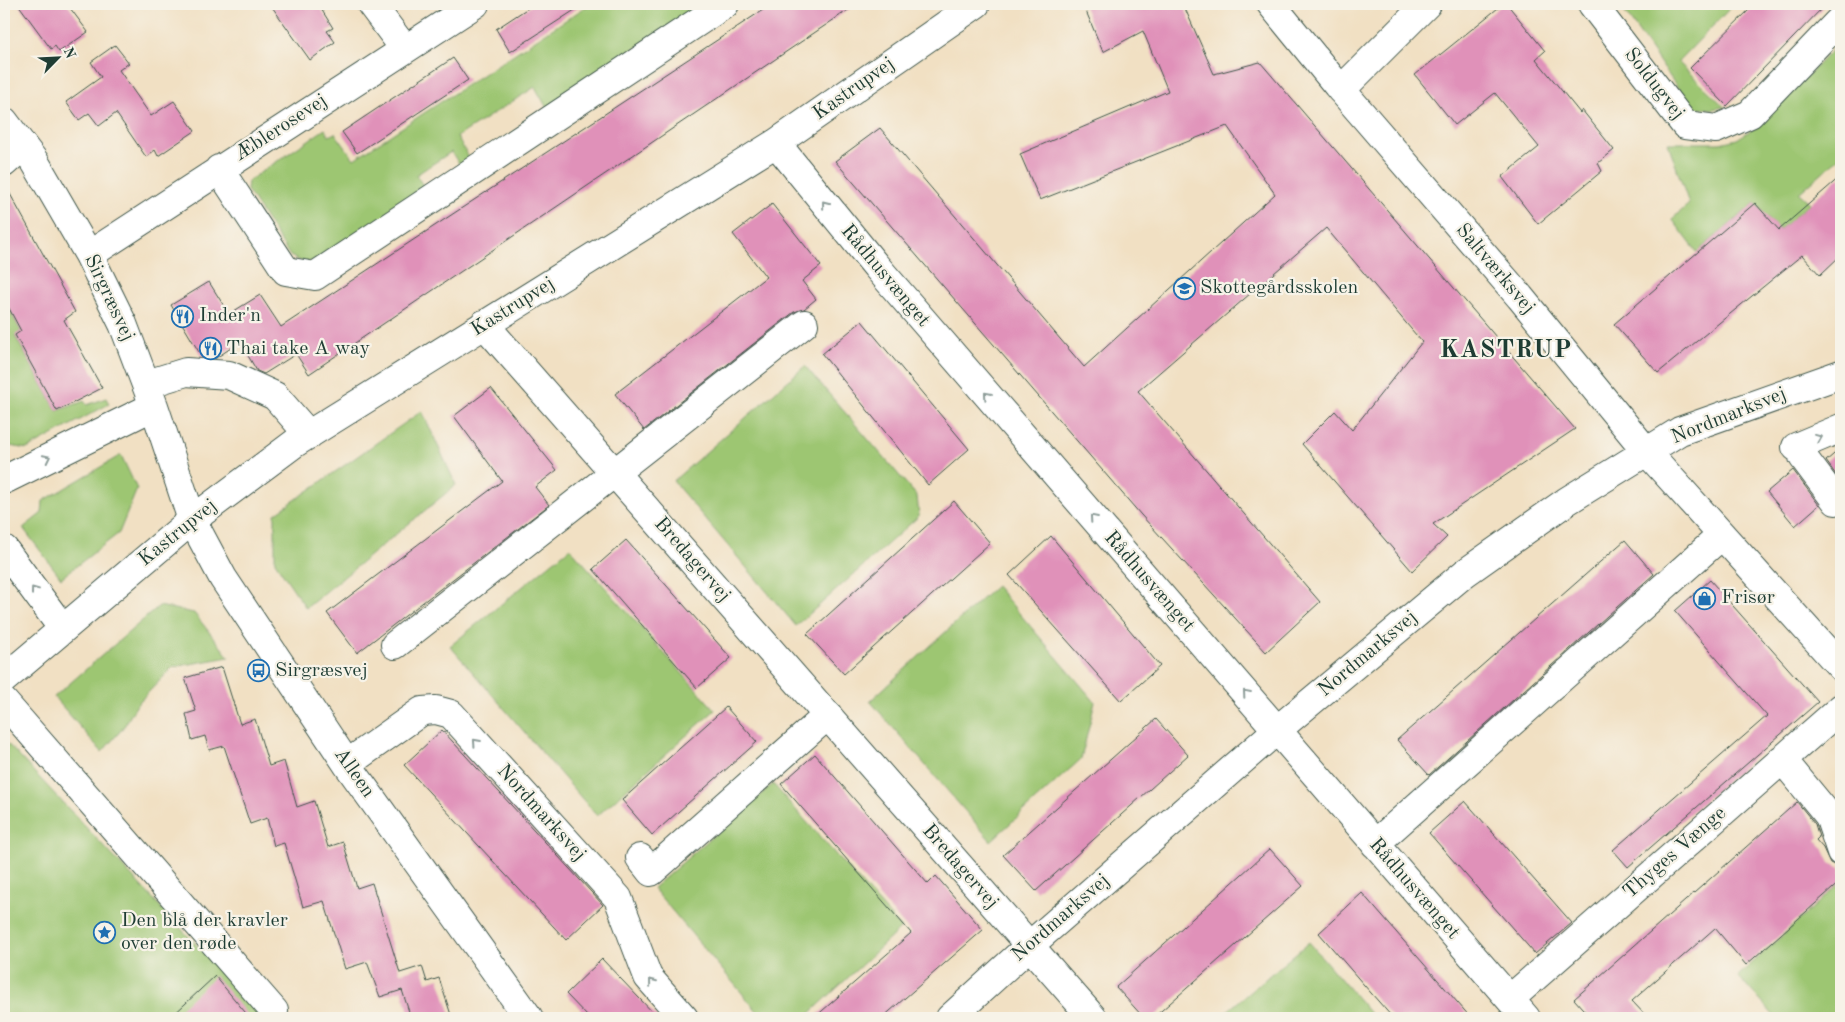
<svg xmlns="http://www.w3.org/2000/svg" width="1845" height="1022" viewBox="0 0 1845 1022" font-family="'Old Standard TT',serif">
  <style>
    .green { fill: #9dc672; stroke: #5e8253 }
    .building { fill: #e091b9 }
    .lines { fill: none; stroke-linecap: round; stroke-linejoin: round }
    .minor-casing { stroke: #3e5549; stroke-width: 30 }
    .minor { stroke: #fff; stroke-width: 28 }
    .oneway { stroke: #8f9e9a }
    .labels { text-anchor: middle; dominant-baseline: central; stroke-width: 4.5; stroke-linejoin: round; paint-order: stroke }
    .street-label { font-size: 20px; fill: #1f3d34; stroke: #f7f3e8 }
    .poi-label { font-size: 20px; fill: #1f3d34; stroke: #f7f3e8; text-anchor: start }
    .district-label { font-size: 25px; font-weight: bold; letter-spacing: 1px; fill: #1f3d34; stroke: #f7f3e8 }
  </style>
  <rect width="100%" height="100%" fill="#f7f3e8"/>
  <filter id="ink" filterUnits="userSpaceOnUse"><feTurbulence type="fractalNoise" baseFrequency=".02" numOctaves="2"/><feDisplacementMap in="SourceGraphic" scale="10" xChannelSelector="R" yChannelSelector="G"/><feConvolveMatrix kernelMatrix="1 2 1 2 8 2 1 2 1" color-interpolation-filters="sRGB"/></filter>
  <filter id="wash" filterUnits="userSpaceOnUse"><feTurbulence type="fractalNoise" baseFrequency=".0096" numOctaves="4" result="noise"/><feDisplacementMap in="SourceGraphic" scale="20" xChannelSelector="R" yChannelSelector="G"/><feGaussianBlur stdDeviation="1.12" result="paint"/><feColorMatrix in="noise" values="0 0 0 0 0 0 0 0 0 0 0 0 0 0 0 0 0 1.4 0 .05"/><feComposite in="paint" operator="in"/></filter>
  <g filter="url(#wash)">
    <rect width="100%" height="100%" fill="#f1e0c3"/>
    <!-- green -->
    <path class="green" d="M590 4H702L547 108 535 87 457 137 470 159 460 165 451 152 416 175 426 190 320 259 305 263 290 256 247 190 248 181 325 129 329 136 335 133 354 159Z
      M1619 4H1734L1678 62 1725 107 1712 109 1691 107Z
      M1841 41V156L1799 193 1810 203 1779 230 1755 203 1697 252 1672 219 1689 204 1668 143H1720L1737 139 1759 125Z
      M4 299 21 331 15 336 57 411 84 401 87 405 106 398 109 404 27 449 4 445Z
      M805 366 917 496 919 516 796 626 673 481Z
      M422 411 456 485 306 608 275 562V514Z
      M121 455 137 489 119 533 61 578 23 528 42 513 43 501Z
      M570 548 715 710 597 816 450 646Z
      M996 586 1095 702 1081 759 991 841 870 701Z
      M159 606 194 613 229 657 173 667 138 703 123 728 102 752 54 697Z
      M4 740 265 1018H4Z
      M773 784 901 928 805 1018H763L653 888Z
      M1841 882V1018H1776L1738 976Z
      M1309 942 1374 1018H1219Z"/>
    <g id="blocks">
      <!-- building -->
      <path class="building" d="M18 4H67L88 32 59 52 55 46 51 49Z
        M270 4H318L333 28 327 31 335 42 310 60Z
        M534 4H584L510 52 496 29Z
        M772 4H857L309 374 296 354 264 374 257 371 240 342 216 358 202 357 171 305 209 282 229 314 260 295 281 327Z
        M1083 4H1183L1214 74 1260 62 1575 429 1433 524 1447 537 1412 571 1302 444 1335 411 1352 430 1422 342 1326 228 1138 391 1320 602 1266 652 1141 515 835 161 880 128 1084 367 1275 194 1227 126 1040 200 1020 154 1168 91 1143 31 1103 52Z
        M1503 4H1507L1545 51 1536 59 1580 113 1582 110 1614 150 1598 163 1602 171 1538 224 1502 177 1539 147 1495 93 1455 125 1415 75Z
        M1755 4H1826L1727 106 1690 68Z
        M115 45 129 63 119 70 151 116 174 101 195 131 158 156 155 150 146 157 116 113 99 126 89 113 79 120 66 102 101 77 91 62Z
        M453 58 468 80 357 153 342 132Z
        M1841 176V255L1820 275 1802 255 1658 373 1614 324 1755 203 1779 230Z
        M4 183 75 312 64 320 102 388 57 411 15 335 21 331 4 299Z
        M772 204 821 266 802 281 816 299 804 309 794 312 644 430 615 394 766 277 733 234Z
        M862 321 969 449 928 485 822 354Z
        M491 388 557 470 535 487 549 505 357 653 327 613 502 481 454 416Z
        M1841 448V482L1826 461Z
        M1793 470 1819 505 1795 526 1767 492Z
        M954 501 990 543 844 674 807 634Z
        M1051 536 1160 666 1121 701 1009 575Z
        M626 540 731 658 697 688 593 569Z
        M1625 540 1654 574 1429 775 1397 740Z
        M1710 580 1818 702 1628 867 1613 850 1767 716 1675 611Z
        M222 667 240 724 255 719 269 766 284 761 297 807 314 801 328 847 343 842 357 888 372 883 400 973 422 966 427 982 439 978 452 1018H411L402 990 380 997 367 962 345 969 324 901 303 907 284 843 274 846 267 818 250 824 224 746 209 750 205 736 192 740 186 714 196 711 185 678Z
        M726 707 757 742 652 835 622 800Z
        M1156 719 1188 755 1036 891 1003 855Z
        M442 730 603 905 566 940 404 765Z
        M815 754 928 884 936 876 983 930 882 1018H814L911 933 781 784Z
        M1465 801 1572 923 1535 954 1429 833Z
        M1797 802 1815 824 1819 837 1816 840 1823 848 1830 863 1841 868V881L1746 965 1715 928 1632 1001 1648 1018H1591L1574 999Z
        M1270 849 1303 886 1153 1018H1144L1116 987Z
        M1362 893 1471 1018H1393L1364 985 1319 933Z
        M602 959 658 1018H589L566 994Z
        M215 976 250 1018H170Z"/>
    </g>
  </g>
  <g filter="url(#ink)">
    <use href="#blocks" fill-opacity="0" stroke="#3e5549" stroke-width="1"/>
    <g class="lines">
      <defs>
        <path id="minor" d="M371 4 404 48
          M1271 4 1337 85 1520 297 1647 452 1841 667
          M1592 4 1685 125 1716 129 1750 114 1841 19
          M1341 90 1427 4
          M4 121 35 162 89 255 123 324 154 406 192 520 223 578 347 764 529 1018
          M776 143 876 266 1526 1018
          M4 163 23 146
          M219 169 286 271 315 276 725 4
          M89 255 475 4
          M484 324 1093 1018
          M147 384 186 372 229 375 275 396 309 435
          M1796 447 1841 428
          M1803 457 1836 501
          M4 480 154 406
          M4 549 63 629
          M395 645 804 324
          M4 679 192 520 295 443 776 143 976 4
          M4 702 274 1011
          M1782 759 1829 816 1841 852
          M347 764 422 711 436 710 451 714 618 898 648 977 684 1018
          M1375 844 1722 535
          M640 858 651 872 828 715
          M1510 999 1841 708
          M950 1018 1029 946 1277 730 1465 573 1567 501 1680 431 1841 374"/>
      </defs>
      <!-- minor casing -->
      <use href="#minor" class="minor-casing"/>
      <!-- minor -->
      <use href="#minor" class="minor"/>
    </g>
    <!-- one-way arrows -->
    <defs><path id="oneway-chevron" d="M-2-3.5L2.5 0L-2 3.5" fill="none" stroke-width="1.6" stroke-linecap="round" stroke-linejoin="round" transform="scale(1.25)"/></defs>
    <g class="oneway">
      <use href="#oneway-chevron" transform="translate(825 204) rotate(-129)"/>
      <use href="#oneway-chevron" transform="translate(987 395) rotate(-131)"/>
      <use href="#oneway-chevron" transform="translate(1819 438) rotate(-22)"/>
      <use href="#oneway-chevron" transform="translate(47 458) rotate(-26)"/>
      <use href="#oneway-chevron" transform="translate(1093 518) rotate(-131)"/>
      <use href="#oneway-chevron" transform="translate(34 590) rotate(-127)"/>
      <use href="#oneway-chevron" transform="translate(1246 693) rotate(-131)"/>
      <use href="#oneway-chevron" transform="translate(476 742) rotate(-132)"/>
      <use href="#oneway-chevron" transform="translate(652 982) rotate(-129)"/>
    </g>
  </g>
  <!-- icons -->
  <defs>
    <symbol id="school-ring" viewBox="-11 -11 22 22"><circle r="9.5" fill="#f7f3e8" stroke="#1f6fb2" stroke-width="1.5"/><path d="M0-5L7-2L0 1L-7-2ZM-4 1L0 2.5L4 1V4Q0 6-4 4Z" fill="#1f6fb2"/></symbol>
    <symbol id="restaurant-ring" viewBox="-11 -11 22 22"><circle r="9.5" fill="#f7f3e8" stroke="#1f6fb2" stroke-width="1.5"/><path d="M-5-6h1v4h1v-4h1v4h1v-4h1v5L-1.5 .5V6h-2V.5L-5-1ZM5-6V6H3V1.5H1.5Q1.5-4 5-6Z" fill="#1f6fb2"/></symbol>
    <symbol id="shop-ring" viewBox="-11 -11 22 22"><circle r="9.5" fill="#f7f3e8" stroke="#1f6fb2" stroke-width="1.5"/><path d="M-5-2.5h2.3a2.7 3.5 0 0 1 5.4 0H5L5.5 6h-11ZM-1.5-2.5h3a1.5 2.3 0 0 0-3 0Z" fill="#1f6fb2"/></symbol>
    <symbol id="bus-ring" viewBox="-11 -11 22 22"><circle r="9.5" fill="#f7f3e8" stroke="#1f6fb2" stroke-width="1.5"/><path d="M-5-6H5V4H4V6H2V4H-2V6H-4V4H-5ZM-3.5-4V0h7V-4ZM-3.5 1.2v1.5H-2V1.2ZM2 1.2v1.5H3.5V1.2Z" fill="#1f6fb2"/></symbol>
    <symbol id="sight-ring" viewBox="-11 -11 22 22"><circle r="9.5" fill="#f7f3e8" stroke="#1f6fb2" stroke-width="1.5"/><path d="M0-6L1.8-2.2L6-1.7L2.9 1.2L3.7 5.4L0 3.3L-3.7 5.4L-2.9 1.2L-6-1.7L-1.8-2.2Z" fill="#1f6fb2"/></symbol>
  </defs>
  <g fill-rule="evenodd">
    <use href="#school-ring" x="1172" y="276" width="25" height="25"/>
    <use href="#restaurant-ring" x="170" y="304" width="25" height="25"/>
    <use href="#restaurant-ring" x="198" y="336" width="25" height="25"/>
    <use href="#shop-ring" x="1692" y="586" width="25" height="25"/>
    <use href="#bus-ring" x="246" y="658" width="25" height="25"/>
    <use href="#sight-ring" x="92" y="920" width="25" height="25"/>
  </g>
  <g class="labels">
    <!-- street labels -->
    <g class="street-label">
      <text transform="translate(1654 84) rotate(52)">Soldugvej</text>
      <text transform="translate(854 89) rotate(-35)">Kastrupvej</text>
      <text transform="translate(281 128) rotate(-33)">Æblerosevej</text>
      <text transform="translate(1495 269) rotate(50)">Saltværksvej</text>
      <text transform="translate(885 276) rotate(50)">Rådhusvænget</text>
      <text transform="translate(109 298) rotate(65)">Sirgræsvej</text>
      <text transform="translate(513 307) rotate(-32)">Kastrupvej</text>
      <text transform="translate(1729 416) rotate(-22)">Nordmarksvej</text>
      <text transform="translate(178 533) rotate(-39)">Kastrupvej</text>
      <text transform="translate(692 560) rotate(49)">Bredagervej</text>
      <text transform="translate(1149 582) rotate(49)">Rådhusvænget</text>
      <text transform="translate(1368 654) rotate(-40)">Nordmarksvej</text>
      <text transform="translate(354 773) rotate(55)">Alleen</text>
      <text transform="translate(541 813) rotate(48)">Nordmarksvej</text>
      <text transform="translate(1675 853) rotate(-41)">Thyges Vænge</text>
      <text transform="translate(960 867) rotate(49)">Bredagervej</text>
      <text transform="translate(1414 889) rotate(49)">Rådhusvænget</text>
      <text transform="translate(1061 918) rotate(-41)">Nordmarksvej</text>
    </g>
    <!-- poi labels -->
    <g class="poi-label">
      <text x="1200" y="288">Skottegårdsskolen</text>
      <text x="199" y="316">Inder'n</text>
      <text x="226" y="349">Thai take A way</text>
      <text x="1721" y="598">Frisør</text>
      <text x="275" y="671">Sirgræsvej</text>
      <text x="121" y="921">Den blå der kravler<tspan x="121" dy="23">over den røde</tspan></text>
    </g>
    <!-- district labels -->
    <g class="district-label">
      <text x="1506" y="350">KASTRUP</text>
    </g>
  </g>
  <!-- margin -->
  <rect width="1845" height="1022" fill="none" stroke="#f7f3e8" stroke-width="20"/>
  <!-- north arrow -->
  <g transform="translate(58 58) rotate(66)" stroke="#f7f3e8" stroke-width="4" paint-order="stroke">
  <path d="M0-4L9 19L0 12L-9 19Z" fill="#1f3d34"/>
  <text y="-8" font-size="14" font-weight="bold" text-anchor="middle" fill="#1f3d34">N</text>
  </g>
</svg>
